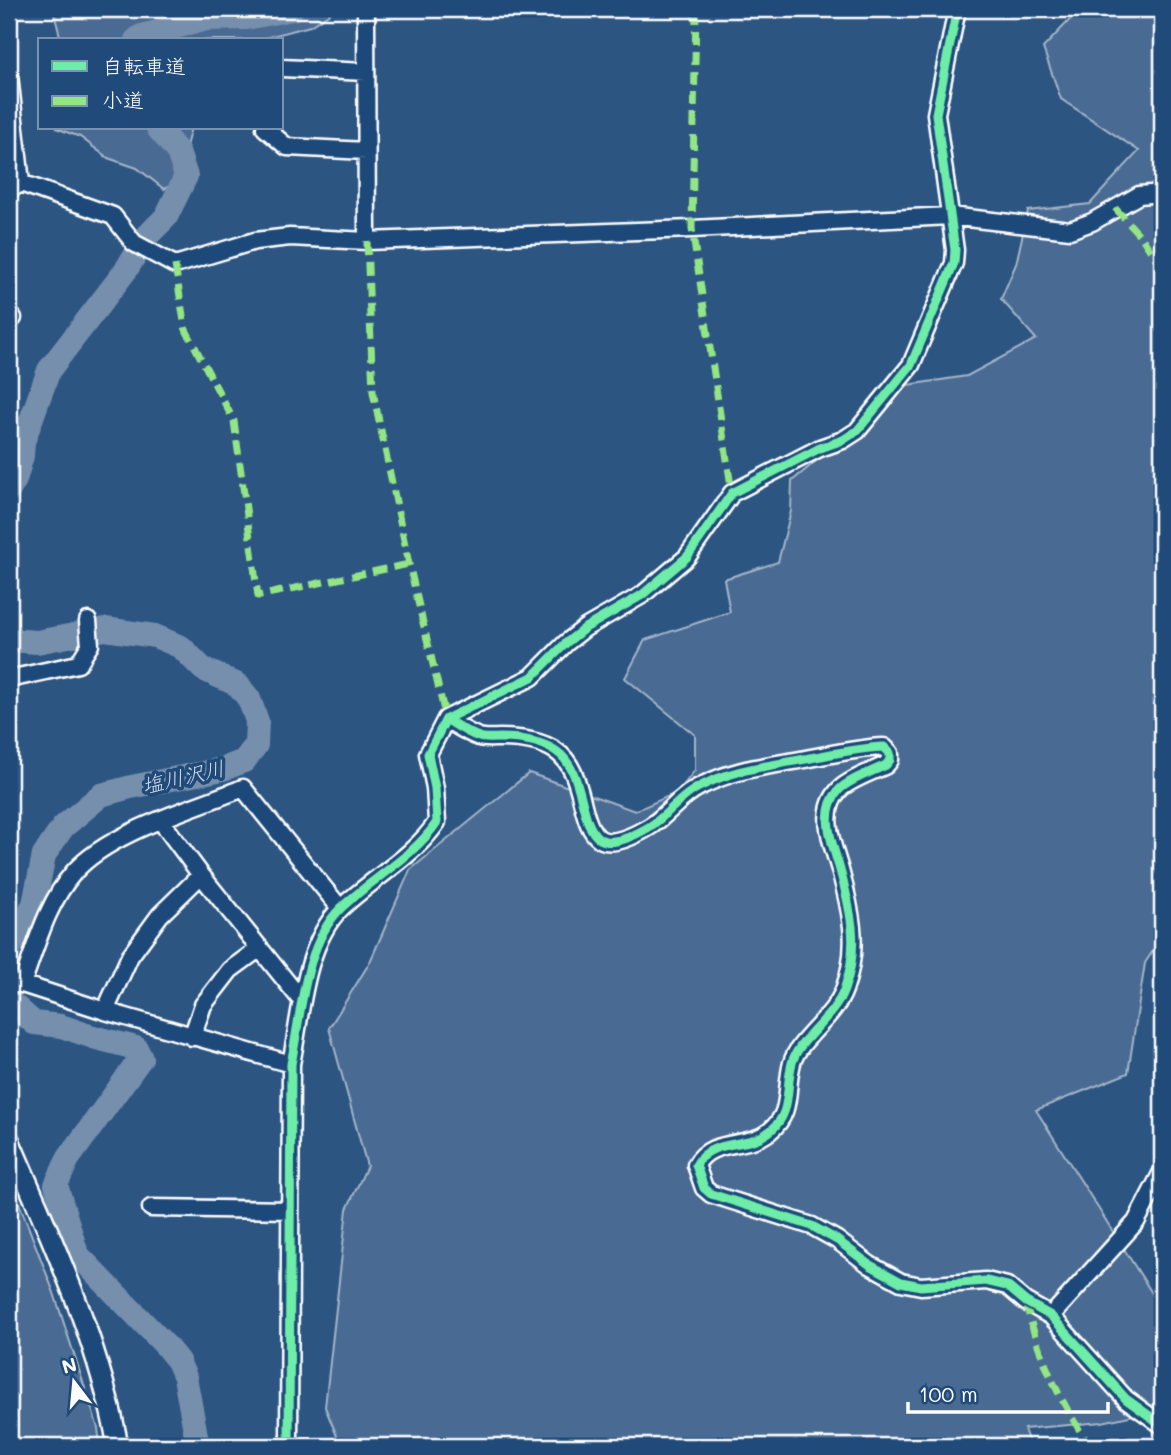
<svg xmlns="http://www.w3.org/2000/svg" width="1171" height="1455" viewBox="0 0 1171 1455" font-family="Mali,'Klee One',sans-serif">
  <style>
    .green { fill: #486b92; stroke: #a4b5c8; stroke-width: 2 }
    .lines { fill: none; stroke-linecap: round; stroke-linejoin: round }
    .river { stroke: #748fad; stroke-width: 24 }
    .minor-casing { stroke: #fff; stroke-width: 21 }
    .major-casing { stroke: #fff; stroke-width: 24 }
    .minor { stroke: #1f4a7a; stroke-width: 16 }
    .major { stroke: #1f4a7a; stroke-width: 19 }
    .quiet { stroke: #94e586; stroke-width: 7; stroke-dasharray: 14 7; stroke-linecap: butt }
    .cycleway-casing { stroke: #1f4a7a; stroke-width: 13 }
    .cycleway { stroke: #6deda7; stroke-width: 9 }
    .labels { text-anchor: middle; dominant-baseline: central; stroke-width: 7; stroke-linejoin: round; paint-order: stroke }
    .water-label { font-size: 21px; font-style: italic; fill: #d5dde6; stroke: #1f4a7a }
  </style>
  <rect width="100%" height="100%" fill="#2c5582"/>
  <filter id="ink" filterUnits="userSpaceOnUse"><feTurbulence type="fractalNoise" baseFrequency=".0143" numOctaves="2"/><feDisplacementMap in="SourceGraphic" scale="14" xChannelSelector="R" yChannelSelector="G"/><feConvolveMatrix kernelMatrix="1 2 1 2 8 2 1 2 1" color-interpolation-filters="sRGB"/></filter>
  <g filter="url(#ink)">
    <!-- green -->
    <path class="green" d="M57 9H336L310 26 257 40H61L54 13Z
      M1080 9H1162V937L1145 963 1128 1073 1036 1110 1162 1309V1409L1102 1422 1024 1429 1030 1446H341L325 1407 347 1209 367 1166 329 1028 370 962 410 870 529 773 635 811 678 792 695 770V735L625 678 645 640 730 612 724 579 778 562 791 511 792 481 908 385 967 376 1036 339 1001 299 1016 264 1028 211 1090 204 1139 151 1061 99 1043 48Z
      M56 128H191L176 183 164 189 137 168 108 158 80 137Z
      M9 1177 54 1293 98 1428 100 1446H9Z"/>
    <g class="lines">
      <!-- river -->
      <path class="river" d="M136 40 141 36 207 19 246 18 292 9
        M9 490 15 480 22 456 23 442 49 370 126 270 145 238 166 217 186 176 178 152 158 128
        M9 640 37 642 105 629 155 636 181 647 203 669 238 685 249 699 257 721 256 745 244 761 223 769 131 787 101 795 63 827 44 855 34 904 9 949
        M9 1001 34 1023 61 1026 93 1037 136 1048 141 1058 68 1159 56 1185 77 1254 165 1345 178 1361 185 1377 198 1446"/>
      <defs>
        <path id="minor" d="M366 9 367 241
          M282 68 366 72
          M9 75 21 183
          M265 128 287 147 366 151
          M9 190 21 183 113 216 134 243 175 265 255 241 290 237 367 241 692 229 950 216 1070 230 1092 222 1139 195 1162 193
          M9 318H13
          M9 679 78 664 90 645 88 621
          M446 719C456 725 467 733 479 737 485 739 493 738 500 738 518 738 540 740 556 751 586 771 578 825 600 839 614 847 637 834 649 827 667 816 680 796 699 787 734 769 763 767 800 760 828 755 856 748 884 747L890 753V760L886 765C874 771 848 780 839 790 818 813 833 845 840 870 845 888 850 909 852 927 854 948 851 971 844 990 834 1018 798 1039 792 1063 785 1088 793 1113 770 1131 747 1150 711 1137 696 1165L704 1188 711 1194 812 1226 837 1240 870 1265 901 1282 921 1286 986 1281 1007 1286 1026 1302 1051 1316 1126 1399 1162 1425
          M161 821 201 875 302 1001
          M9 984H22L105 1011 291 1064
          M22 984C36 946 47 903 74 872 109 832 194 808 243 788L340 908
          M105 1011 130 956 160 915 201 875
          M192 1037 203 1005 230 970 260 948
          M151 1208 290 1210
          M1051 1316 1136 1222 1162 1172
          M289 1446 291 1064C301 1015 304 944 341 908 371 879 414 857 437 822L435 788 428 754 446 719 532 677 566 643 585 628 642 595 687 557 732 493 820 448 843 440 857 431 911 365 954 263 955 250 936 114 957 9"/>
        <path id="major" d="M9 1140C51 1238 99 1340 118 1446"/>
      </defs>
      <!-- minor casing -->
      <use href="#minor" class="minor-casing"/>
      <!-- major casing -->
      <use href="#major" class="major-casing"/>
      <!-- minor -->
      <use href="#minor" class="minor"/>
      <!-- major -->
      <use href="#major" class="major"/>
      <!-- quiet -->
      <path class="quiet" d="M696 9 692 229 732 493
        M1115 208 1142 238 1162 268
        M367 241 373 392 409 564 446 719
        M175 265 185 328 234 421 258 596 409 564
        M1026 1302C1037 1354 1060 1402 1090 1446"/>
      <defs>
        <path id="cycleway" d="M446 719C456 725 467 733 479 737 485 739 493 738 500 738 518 738 540 740 556 751 586 771 578 825 600 839 614 847 637 834 649 827 667 816 680 796 699 787 734 769 763 767 800 760 828 755 856 748 884 747L890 753V760L886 765C874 771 848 780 839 790 818 813 833 845 840 870 845 888 850 909 852 927 854 948 851 971 844 990 834 1018 798 1039 792 1063 785 1088 793 1113 770 1131 747 1150 711 1137 696 1165L704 1188 711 1194 812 1226 837 1240 870 1265 901 1282 921 1286 986 1281 1007 1286 1026 1302 1051 1316 1126 1399 1162 1425
          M289 1446 291 1064C301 1015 304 944 341 908 371 879 414 857 437 822L435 788 428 754 446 719 532 677 566 643 585 628 642 595 687 557 732 493 820 448 843 440 857 431 911 365 954 263 955 250 936 114 957 9"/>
      </defs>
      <!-- cycleway casing -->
      <use href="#cycleway" class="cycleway-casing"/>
      <!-- cycleway -->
      <use href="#cycleway" class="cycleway"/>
    </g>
  </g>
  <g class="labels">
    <!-- water labels -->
    <g class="water-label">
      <text transform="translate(183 776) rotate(-13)">塩川沢川</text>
    </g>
  </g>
  <!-- margin -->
  <rect width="1171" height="1455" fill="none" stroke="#1f4a7a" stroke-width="35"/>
  <rect x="18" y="18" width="1136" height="1420" fill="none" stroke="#fff" stroke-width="2.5" filter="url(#ink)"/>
  <!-- legend -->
  <rect x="38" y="38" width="245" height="91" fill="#1f4a7a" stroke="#7992af" stroke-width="2"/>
  <rect x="52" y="61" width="35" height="10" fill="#6deda7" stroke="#7992af" stroke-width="2"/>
  <text x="102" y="74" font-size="21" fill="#ffffff">自転車道</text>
  <rect x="52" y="96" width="35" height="10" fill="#94e586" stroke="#7992af" stroke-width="2"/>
  <text x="102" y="108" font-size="21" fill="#ffffff">小道</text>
  <!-- north arrow -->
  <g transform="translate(74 1382) rotate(344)" stroke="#1f4a7a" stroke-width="5" paint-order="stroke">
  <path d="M0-5L12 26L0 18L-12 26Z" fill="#ffffff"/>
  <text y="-10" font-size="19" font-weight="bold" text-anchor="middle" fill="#ffffff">N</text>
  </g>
  <!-- scale -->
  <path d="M908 1402v10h200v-10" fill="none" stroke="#ffffff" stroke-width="3.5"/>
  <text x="919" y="1402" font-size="21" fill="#ffffff" stroke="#1f4a7a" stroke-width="5" paint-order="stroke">100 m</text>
</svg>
